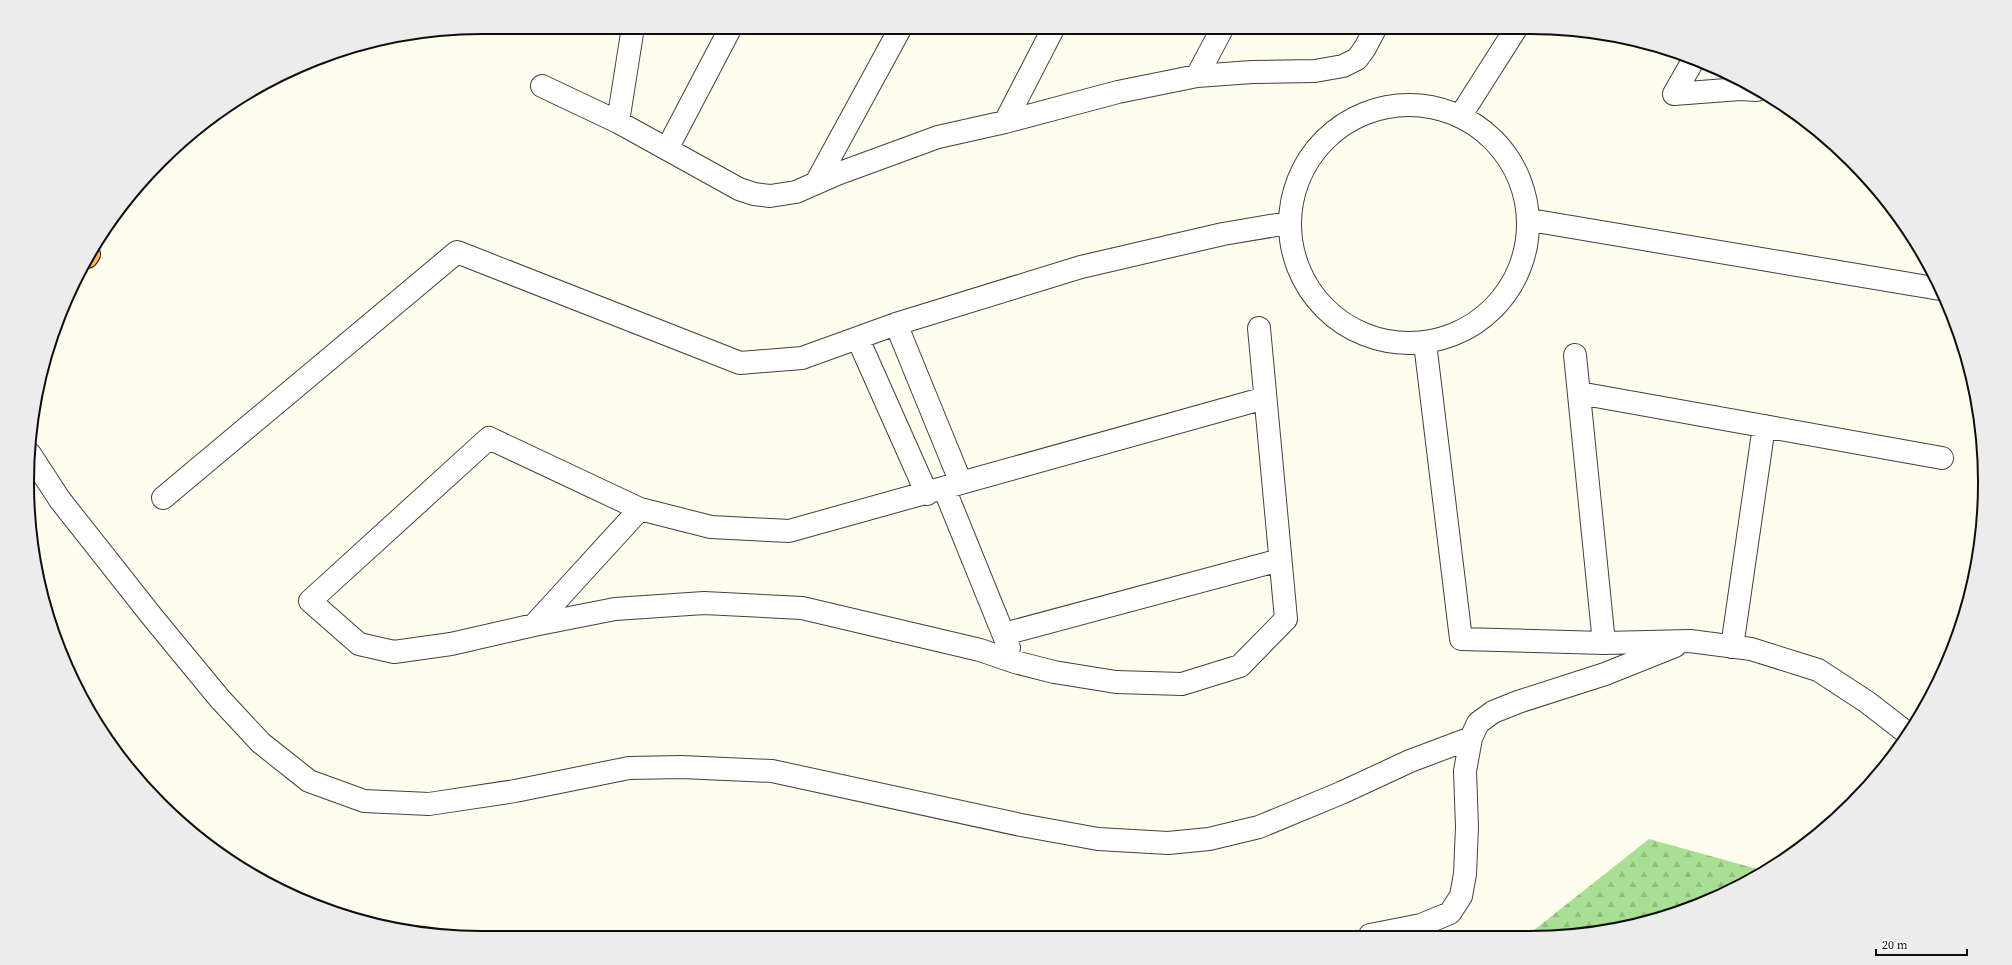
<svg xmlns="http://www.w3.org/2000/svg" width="2012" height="965" viewBox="0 0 2012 965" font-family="'Source Serif 4',serif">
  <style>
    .forest { fill: url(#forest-firs) }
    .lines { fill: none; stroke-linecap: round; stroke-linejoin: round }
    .street-casing { stroke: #414141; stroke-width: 24 }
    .highway-casing { stroke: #1f1f1f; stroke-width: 24 }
    .street { stroke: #fff; stroke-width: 22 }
    .highway { stroke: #ffba4c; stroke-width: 22 }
    .rim { fill: none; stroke: #0e0e0e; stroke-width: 2 }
  </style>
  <defs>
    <pattern id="forest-firs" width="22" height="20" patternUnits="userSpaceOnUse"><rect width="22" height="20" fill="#a9df92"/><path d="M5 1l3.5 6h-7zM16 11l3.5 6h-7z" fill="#90be7d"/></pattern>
  </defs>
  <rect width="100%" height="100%" fill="#fffeee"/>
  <!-- forest -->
  <path class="forest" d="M1649 839 1761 870 1704 903 1589 934H1529Z"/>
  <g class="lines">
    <defs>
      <path id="street" d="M1197 76 1223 27
        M542 86 618 122 739 189 754 194 770 196 796 192 837 174 938 137 1005 122 1118 92 1197 76 1252 72 1315 71 1343 66 1357 59 1365 48 1376 27
        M1674 94 1740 89 1757 90
        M1674 94 1694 59
        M1290 224a119 119 0 1 1 238 0a119 119 0 1 1-238 0Z
        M1461 115 1517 27
        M618 122 633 27
        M1005 122 1054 27
        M667 149 731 27
        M816 183 901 27
        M1530 220 1940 289
        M896 324 961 483
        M1259 328 1286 619 1240 666 1182 684 1116 682 1054 672 1015 662 980 650 802 608 704 603 615 609 534 625 451 644 394 652 359 644 310 601 489 438 640 509 711 527 789 531 1265 398
        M858 339 927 494
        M1425 343 1461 639 1604 643 1690 641 1751 649 1818 670 1867 702 1907 733
        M1575 355 1604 643
        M1579 393 1942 458
        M30 454 60 500 154 619 220 699 261 743 309 781 364 801 429 804 515 791 629 768 681 767 772 771 1021 825 1098 839 1168 843 1209 839 1259 827 1341 793 1410 761 1471 738
        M944 488 1009 648
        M163 498 457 252 740 363 802 358 896 324 1081 267 1223 234 1288 223
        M534 625 640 509
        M1004 634 1280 560
        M1732 647 1764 426
        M1370 935 1421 925 1450 913 1461 896 1465 874 1467 827 1465 771 1471 738 1478 723 1493 712 1518 702 1605 674 1675 646"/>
      <path id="highway" d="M87 257 89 254"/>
    </defs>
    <!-- street casing -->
    <use href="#street" class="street-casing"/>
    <!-- highway casing -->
    <use href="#highway" class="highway-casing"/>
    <!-- street -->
    <use href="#street" class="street"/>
    <!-- highway -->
    <use href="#highway" class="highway"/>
  </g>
  <!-- crop -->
  <path d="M0 0H2012V965H0ZM482 34H1530A448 448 0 0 1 1978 482V483A448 448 0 0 1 1530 931H482A448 448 0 0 1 34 483V482A448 448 0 0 1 482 34Z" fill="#ececec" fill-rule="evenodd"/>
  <path class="rim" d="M482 34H1530A448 448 0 0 1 1978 482V483A448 448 0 0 1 1530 931H482A448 448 0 0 1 34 483V482A448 448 0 0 1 482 34Z"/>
  <!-- scale -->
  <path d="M1876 949v6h91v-6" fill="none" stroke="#0e0e0e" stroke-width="2"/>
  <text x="1882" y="949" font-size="12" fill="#0e0e0e" stroke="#ffffff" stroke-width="3" paint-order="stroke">20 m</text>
</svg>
